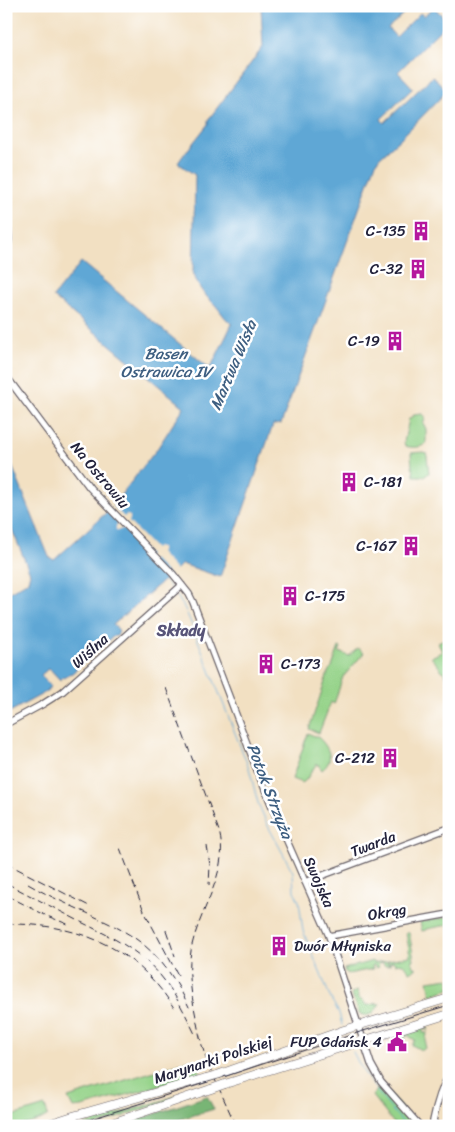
<svg xmlns="http://www.w3.org/2000/svg" width="455" height="1132" viewBox="0 0 455 1132" font-family="Sriracha,sans-serif">
  <style>
    .green { fill: #95d389; stroke: #5c7a62 }
    .forest { fill: #78b575; stroke: #4d6c58 }
    .water { fill: #5ea7d5; stroke: #406488 }
    .pier { fill: #f2e0c2 }
    .lines { fill: none; stroke-linecap: round; stroke-linejoin: round }
    .stream { stroke: #5ea7d5; stroke-width: 1 }
    .street-casing { stroke: #6b646a; stroke-width: 8 }
    .secondary-casing { stroke: #6b646a; stroke-width: 9 }
    .street { stroke: #fff; stroke-width: 5.5 }
    .secondary { stroke: #fff; stroke-width: 8 }
    .tram { stroke: #22223b; stroke-width: 1 }
    .rail { stroke: #22223b; stroke-width: 1; stroke-dasharray: 8 4; stroke-linecap: butt }
    .secondary-bridge-casing { stroke: #6b646a; stroke-width: 9; stroke-linecap: butt }
    .secondary-bridge { stroke: #fff; stroke-width: 8 }
    .labels { text-anchor: middle; dominant-baseline: central; stroke-width: 5; stroke-linejoin: round; paint-order: stroke }
    .poi-label { font-size: 15px; fill: #22223b; stroke: #fff; text-anchor: end }
    .street-label { font-size: 15px; fill: #22223b; stroke: #fff }
    .water-label { font-size: 16px; font-style: italic; fill: #3d5e80; stroke: #fff }
    .neighbourhood-label { font-size: 16px; font-weight: bold; fill: #585478; stroke: #fff }
  </style>
  <rect width="100%" height="100%" fill="#fff"/>
  <filter id="ink" filterUnits="userSpaceOnUse"><feTurbulence type="fractalNoise" baseFrequency=".02" numOctaves="2"/><feDisplacementMap in="SourceGraphic" scale="10" xChannelSelector="R" yChannelSelector="G"/><feConvolveMatrix kernelMatrix="1 2 1 2 8 2 1 2 1" color-interpolation-filters="sRGB"/></filter>
  <filter id="wash" filterUnits="userSpaceOnUse"><feTurbulence type="fractalNoise" baseFrequency=".0096" numOctaves="4" result="noise"/><feDisplacementMap in="SourceGraphic" scale="20" xChannelSelector="R" yChannelSelector="G"/><feGaussianBlur stdDeviation="1.12" result="paint"/><feColorMatrix in="noise" values="0 0 0 0 0 0 0 0 0 0 0 0 0 0 0 0 0 1.4 0 .05"/><feComposite in="paint" operator="in"/></filter>
  <g filter="url(#wash)">
    <rect width="100%" height="100%" fill="#f2e0c2"/>
    <!-- green -->
    <path class="green" d="M422 414 425 416V420L423 423 426 429V443C422 448 412 448 405 446L404 442 409 419 414 415Z
      M423 452 426 453 427 456 429 473 425 476H414L413 468H412L411 453Z
      M449 637V679L431 657 442 652 438 642Z
      M339 647 341 648 339 652 349 656 358 648 364 653 343 677 334 704 331 702 319 733 309 729 329 670 332 667Z
      M308 733C311 735 316 736 319 738 329 748 335 760 322 770L317 763 306 780 302 783 292 779Z
      M449 917V928L448 925 427 929V930L422 931 420 922Z
      M406 932H409L414 960 412 961 413 967H416V969L409 972C407 965 402 962 395 964L393 961 390 962V965L388 960 410 956Z
      M372 961 373 963 387 961 389 965H384L383 962 378 964 379 967 376 968 374 965 372 966 373 969 348 974 345 972 344 969Z
      M449 978V989L431 995 428 981Z
      M358 991 359 996 358 997 359 998V999L363 1001 366 1005C371 1006 375 1002 380 1004L372 1014 364 1016 359 1013 351 993Z
      M426 1027 428 1028V1032L426 1029 423 1030V1033H427L425 1048 423 1050H421L412 1045 415 1040 407 1035 404 1041 399 1038 400 1035Z
      M193 1059 201 1073 163 1085 82 1107 73 1108 68 1098Z
      M209 1086 95 1126 83 1125Z
      M379 1087 384 1088 417 1126H396L372 1096Z
      M45 1106 48 1115C36 1124 21 1126 6 1126V1118Z"/>
    <!-- forest -->
    <path class="forest" d="M207 1096 214 1109 158 1126H119Z"/>
    <!-- water -->
    <path class="water" d="M261 6H398L404 13 388 28 396 37 420 13 424 16 434 7 448 22 398 72 413 88 381 119 384 123 433 76 447 91 402 137 379 158 375 165 281 424 273 425 220 577 182 564 168 578 164 580 113 625 119 630 117 636H114L86 659 87 660 71 674 70 673 65 678 63 677 60 680 49 668 41 675 51 687 47 689 48 691 6 714V594L28 581 30 573 6 515V451L49 557 54 560 118 502 117 500 157 449 184 407 53 297 81 262 209 368 212 365 232 324C224 318 222 313 216 306 204 294 198 289 193 272L195 175 178 163 182 157 208 124V120L263 47Z"/>
    <!-- pier -->
    <path class="pier" d="M113 506 124 517 126 515 130 516V519L129 522 155 549 157 547H161V551L160 553 177 571 171 577 153 559 151 561H147V557L149 555 123 528 120 530H116V526L118 523 107 511Z"/>
    <g class="lines">
      <!-- stream -->
      <path class="stream" d="M163 579 171 588
        M177 596 185 609 191 623 249 768 258 803 268 826 293 872 294 891 299 901 303 931 331 999 339 1013 342 1025
        M353 1052C366 1080 386 1103 406 1126"/>
    </g>
  </g>
  <g filter="url(#ink)">
    <g class="lines">
      <defs>
        <path id="street" d="M6 207 9 239 6 256
          M6 376 90 488 173 574 189 594 193 602 259 775 276 816 329 936 371 1064 381 1082 420 1126
          M6 724 43 704 62 692 182 585
          M305 882 449 828
          M329 936 449 914
          M73 1116 78 1126
          M437 1126 433 1121C436 1106 441 1088 449 1075"/>
        <path id="secondary" d="M220 1074 344 1030 449 998
          M225 1084 449 1014
          M42 1126 73 1116 206 1078
          M103 1126 211 1089"/>
      </defs>
      <!-- street casing -->
      <use href="#street" class="street-casing"/>
      <!-- secondary casing -->
      <use href="#secondary" class="secondary-casing"/>
      <!-- street -->
      <use href="#street" class="street"/>
      <!-- secondary -->
      <use href="#secondary" class="secondary"/>
      <!-- tram -->
      <path class="tram" d="M69 1126 208 1082 360 1032 449 1005"/>
      <!-- rail -->
      <path class="rail" d="M166 688 219 831C230 870 201 907 192 945 187 969 191 993 196 1017 199 1035 203 1052 210 1069
        M207 846 210 865 209 885
        M120 848 144 911 178 975
        M6 863 91 907
        M6 883C31 896 56 909 81 922 110 936 139 950 160 975 175 993 185 1013 195 1034
        M28 884C47 895 67 904 87 913 106 922 127 931 144 945 164 962 178 983 189 1007
        M6 895 47 916 70 925
        M6 924C77 923 136 947 174 1008
        M166 930 175 956
        M208 1064 236 1126"/>
      <defs>
        <path id="secondary-bridge" d="M206 1078 220 1074
          M211 1089 225 1084"/>
      </defs>
      <!-- secondary-bridge casing -->
      <use href="#secondary-bridge" class="secondary-bridge-casing"/>
      <!-- secondary-bridge -->
      <use href="#secondary-bridge" class="secondary-bridge"/>
    </g>
  </g>
  <!-- icons -->
  <defs>
    <symbol id="building-bare" viewBox="-9 -9 18 18"><path d="M-4-6H4V6H1V3H-1V6H-4ZM-2.5-4.3h1.7v1.8h-1.7ZM.8-4.3h1.7v1.8H.8ZM-2.5-1h1.7V.8h-1.7ZM.8-1h1.7V.8H.8Z" fill="#b5179e" stroke="#fff" stroke-width="2.5" paint-order="stroke"/></symbol>
    <symbol id="civic-bare" viewBox="-9 -9 18 18"><path d="M-.6-6.5H3V-4.5H.6V-3L4-1V1h2V6H-6V1h2V-1L-.6-3ZM-1.2 2.5V6h2.4V2.5Z" fill="#b5179e" stroke="#fff" stroke-width="2.5" paint-order="stroke"/></symbol>
  </defs>
  <g fill-rule="evenodd">
    <use href="#building-bare" x="407" y="217" width="28" height="28"/>
    <use href="#building-bare" x="404" y="255" width="28" height="28"/>
    <use href="#building-bare" x="381" y="327" width="28" height="28"/>
    <use href="#building-bare" x="335" y="468" width="28" height="28"/>
    <use href="#building-bare" x="397" y="532" width="28" height="28"/>
    <use href="#building-bare" x="276" y="582" width="28" height="28"/>
    <use href="#building-bare" x="252" y="650" width="28" height="28"/>
    <use href="#building-bare" x="376" y="744" width="28" height="28"/>
    <use href="#building-bare" x="265" y="932" width="28" height="28"/>
    <use href="#civic-bare" x="383" y="1028" width="28" height="28"/>
  </g>
  <g class="labels">
    <!-- poi labels -->
    <g class="poi-label">
      <text x="406" y="231">C-135</text>
      <text x="403" y="269">C-32</text>
      <text x="380" y="341">C-19</text>
      <text x="364" y="482" text-anchor="start">C-181</text>
      <text x="396" y="546">C-167</text>
      <text x="305" y="596" text-anchor="start">C-175</text>
      <text x="281" y="664" text-anchor="start">C-173</text>
      <text x="375" y="758">C-212</text>
      <text x="294" y="946" text-anchor="start">Dwór Młyniska</text>
      <text x="382" y="1042">FUP Gdańsk 4</text>
    </g>
    <!-- street labels -->
    <g class="street-label">
      <text transform="translate(100 475) rotate(50)">Na Ostrowiu</text>
      <text transform="translate(90 651) rotate(-42)">Wiślna</text>
      <text transform="translate(373 844) rotate(-21)">Twarda</text>
      <text transform="translate(319 882) rotate(66)">Swojska</text>
      <text transform="translate(387 912) rotate(-10)">Okrąg</text>
      <text transform="translate(213 1060) rotate(-18)">Marynarki Polskiej</text>
    </g>
    <!-- water labels -->
    <g class="water-label">
      <text x="166" y="353">Basen<tspan x="166" dy="18">Ostrawica IV</tspan></text>
      <text transform="translate(233 365) rotate(-67)">Martwa Wisła</text>
      <text transform="translate(270 791) rotate(69)">Potok Strzyża</text>
    </g>
    <!-- neighbourhood labels -->
    <g class="neighbourhood-label">
      <text x="181" y="630">Składy</text>
    </g>
  </g>
  <!-- margin -->
  <rect width="455" height="1132" fill="none" stroke="#fff" stroke-width="25"/>
</svg>
